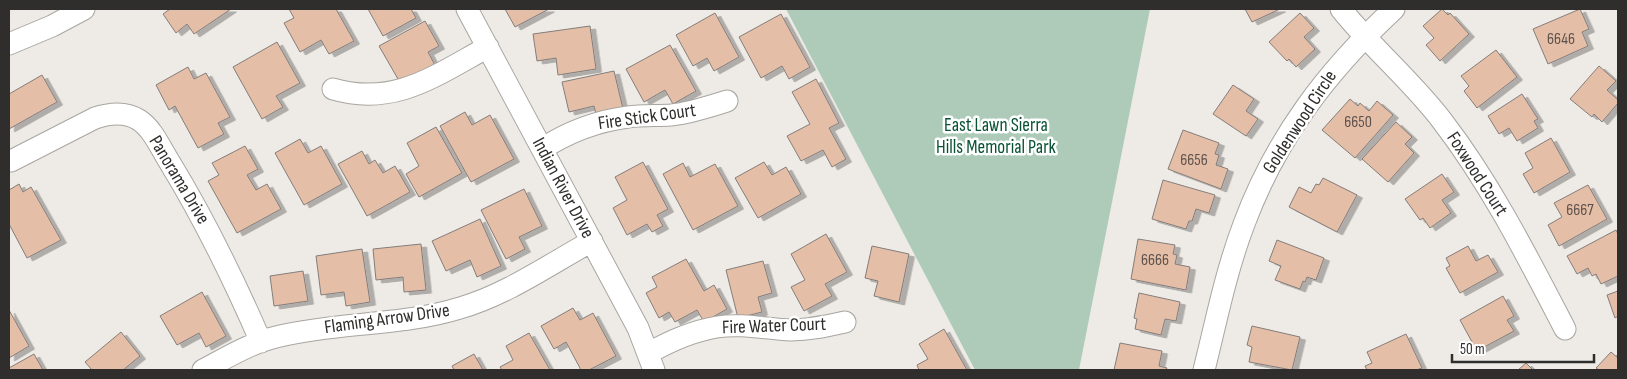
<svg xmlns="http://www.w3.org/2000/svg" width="1627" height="379" viewBox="0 0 1627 379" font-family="'Sofia Sans Condensed',sans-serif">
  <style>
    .green { fill: #aecbb9 }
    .building { fill: #e5bea8; stroke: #837d7a; filter: url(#shadow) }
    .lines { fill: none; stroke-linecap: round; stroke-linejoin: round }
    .minor-casing { stroke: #a8a6a1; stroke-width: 23 }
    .minor { stroke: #fff; stroke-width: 21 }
    .labels { text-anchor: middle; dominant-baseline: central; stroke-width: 5; stroke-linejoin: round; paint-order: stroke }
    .number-label { font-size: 16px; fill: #5c524b }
    .street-label { font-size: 19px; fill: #2f2e2c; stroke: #fff }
    .park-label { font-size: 19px; fill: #095234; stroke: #fff }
  </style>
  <defs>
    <filter id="shadow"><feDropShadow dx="5.5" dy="3" stdDeviation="0" flood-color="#0004"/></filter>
  </defs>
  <rect width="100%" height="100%" fill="#eeebe6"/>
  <!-- green -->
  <path class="green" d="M786 9H1150L1079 370H975Z"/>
  <!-- building -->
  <path class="building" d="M170 9H231L194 34 187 24 176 33 163 14Z
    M289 9H336L354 41 329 54 321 40 300 52 284 23 294 18Z
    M368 9H411L416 18 383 36Z
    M505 9H549L515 27Z
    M1245 9H1280L1252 22Z
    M1442 9 1448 15 1450 13 1469 34 1440 61 1426 45 1434 38 1423 26Z
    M1580 9 1589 29 1582 32 1588 46 1548 64 1533 29Z
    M715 13 739 57 714 71 707 58 693 66 676 35Z
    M1300 13 1314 28 1304 37 1315 49 1296 67 1289 59 1287 61 1269 42Z
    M781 14 810 67 789 79 782 66 761 78 739 37Z
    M425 21 439 46 428 52 436 67 402 86 379 46Z
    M590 26 596 69 558 75 556 58 537 61 533 34Z
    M277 42 300 83 276 96 283 107 262 119 233 67Z
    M670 45 696 91 673 104 665 90 644 102 626 69Z
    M1496 50 1517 77 1477 108 1464 91 1469 86 1461 76Z
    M1599 66 1616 81 1607 90 1618 100V103L1602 122 1594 114 1592 117 1570 99Z
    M188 67 194 79 206 73 230 117 218 123 224 134 198 148 175 106 169 110 156 85Z
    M614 71 624 113 597 119 594 106 569 112 562 82Z
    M42 75 57 102 9 129V94Z
    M816 79 839 123 829 128 846 159 832 167 823 150 801 161 787 136 810 124 792 92Z
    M1233 85 1254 99 1246 111 1258 119 1246 136 1213 114Z
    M1522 94 1538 119 1534 121 1538 128 1517 141 1509 128 1499 134 1488 116Z
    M1350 99 1358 106 1360 103 1369 111 1377 101 1393 115 1355 158 1322 130Z
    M465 112 472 125 490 115 514 159 471 182 440 126Z
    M1396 122 1412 137 1405 144 1414 153 1388 182 1362 159Z
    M436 127 462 173 419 197 406 174 419 166 407 143Z
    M1183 130 1219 143 1215 154 1219 155 1216 165 1228 169 1221 189 1168 169Z
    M1551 138 1570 172 1534 193 1523 174 1533 168 1525 153Z
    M300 139 308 153 321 146 342 184 304 205 275 153Z
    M245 146 258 169 247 175 256 190 267 184 281 209 237 233 208 181 219 175 212 163Z
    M362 151 369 164 375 160 383 173 395 166 410 192 367 216 338 164Z
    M643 162 668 209 657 215 663 226 652 232 647 224 627 235 613 208 627 200 615 177Z
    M764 162 772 175 786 167 801 194 758 218 735 178Z
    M683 163 690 177 715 164 738 206 693 230 663 174Z
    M1442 174 1454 192 1442 200 1451 213 1430 228 1423 218 1420 220 1405 199Z
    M1323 178 1357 195 1337 232 1289 207 1299 187 1311 193 1316 184 1319 185Z
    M1163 180 1215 195 1209 213 1196 209 1192 221H1189L1186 229 1152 219Z
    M19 184 23 192 31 187 61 240 27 258 9 224V190Z
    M1588 185 1607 219 1559 246 1548 225 1562 217 1554 203Z
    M524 189 542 226 519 237 525 249 506 259 481 210Z
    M480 219 501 266 477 277 470 260 446 271 432 241Z
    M1616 230 1618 234V276L1601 284 1596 274 1592 276 1588 268 1577 274 1567 256Z
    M826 234 847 272 825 284 832 296 804 311 791 287 805 280 791 254Z
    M1138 239 1175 245 1173 254 1177 255 1175 264 1190 267 1186 290 1131 279Z
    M1277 240 1324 258 1316 280 1307 277 1305 282 1303 281 1300 289 1275 280 1281 266 1269 261Z
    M421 244 426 290 404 292 403 277 376 280 373 249Z
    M872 246 909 254 899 302 874 296 878 281 865 278Z
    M1468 246 1476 261 1488 255 1498 272 1460 293 1446 268 1450 266 1446 258Z
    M362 249 370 302 346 306 344 292 321 295 316 256Z
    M686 259 704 291 714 285 727 309 704 322 697 310 675 322 669 312 659 318 646 293 657 287 652 277Z
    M763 261 772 293 758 297 762 312 738 318 726 270Z
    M303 271 308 301 274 306 270 276Z
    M1618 291V316L1615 318 1607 295Z
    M202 292 226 336 206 347 199 333 177 345 160 316Z
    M1139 293 1180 302 1176 321 1165 319 1161 335 1135 329 1137 319 1134 318Z
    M1503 296 1514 316 1507 320 1514 331 1477 351 1460 320Z
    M573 308 580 320 593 313 616 356 589 370H581L566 342 554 349 541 326Z
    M9 310 29 346 9 358Z
    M1252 326 1300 337 1292 370 1249 362 1252 347 1247 345Z
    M944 329 967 370H919L917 365 928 359 919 344Z
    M121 332 140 356 123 370H92L85 362Z
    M529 333 550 370H502L500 367 513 360 506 346Z
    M1406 334 1422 368 1416 370H1367L1365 366 1372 363 1367 352Z
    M1120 343 1162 351 1159 366 1167 368 1166 370H1114Z
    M1611 352 1618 358V370H1599L1596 368Z
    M34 354 43 370H9V368Z
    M474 354 483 370H454L452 366Z
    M1526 363 1533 370H1518Z"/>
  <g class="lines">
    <defs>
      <path id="minor" d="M467 9 638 328 654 370
        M1341 9C1373 49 1413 82 1443 122 1492 186 1528 258 1565 329
        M9 44 52 26 84 9
        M333 89C395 107 436 75 488 47
        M542 149C568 132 597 121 628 117 642 115 657 116 671 115 690 113 708 107 727 101
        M11 161 95 118C110 113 125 111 139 120 153 129 161 149 170 163 205 220 234 280 261 342
        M649 353C670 341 693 331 717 327 742 323 766 329 791 330 810 330 827 326 845 322
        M203 370C228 357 252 342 280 336 339 322 402 326 460 308 506 295 550 264 592 241
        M1204 370C1216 322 1226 271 1244 224 1276 138 1327 71 1394 9"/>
    </defs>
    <!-- minor casing -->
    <use href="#minor" class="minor-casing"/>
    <!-- minor -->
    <use href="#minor" class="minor"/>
  </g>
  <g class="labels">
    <!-- number labels -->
    <g class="number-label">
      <text x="1561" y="39">6646</text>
      <text x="1358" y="122">6650</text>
      <text x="1194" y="160">6656</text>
      <text x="1580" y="210">6667</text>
      <text x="1155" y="260">6666</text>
    </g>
    <!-- street labels -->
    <g class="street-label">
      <text transform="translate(647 117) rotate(-8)">Fire Stick Court</text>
      <text transform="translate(1300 122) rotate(-57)">Goldenwood Circle</text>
      <text transform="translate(1477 174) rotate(57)">Foxwood Court</text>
      <text transform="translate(179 180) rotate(59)">Panorama Drive</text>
      <text transform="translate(563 188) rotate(62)">Indian River Drive</text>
      <text transform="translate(387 319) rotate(-8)">Flaming Arrow Drive</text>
      <text transform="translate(774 326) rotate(-2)">Fire Water Court</text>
    </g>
    <!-- park labels -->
    <g class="park-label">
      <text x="996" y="125">East Lawn Sierra<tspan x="996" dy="22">Hills Memorial Park</tspan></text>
    </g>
  </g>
  <!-- border -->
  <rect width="1627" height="379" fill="none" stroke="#2f2e2c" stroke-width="20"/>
  <!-- scale -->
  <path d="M1452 354v8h142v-8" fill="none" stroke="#2f2e2c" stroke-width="2.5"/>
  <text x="1460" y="354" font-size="15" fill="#2f2e2c" stroke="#ffffff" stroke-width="4" paint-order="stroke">50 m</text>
</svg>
